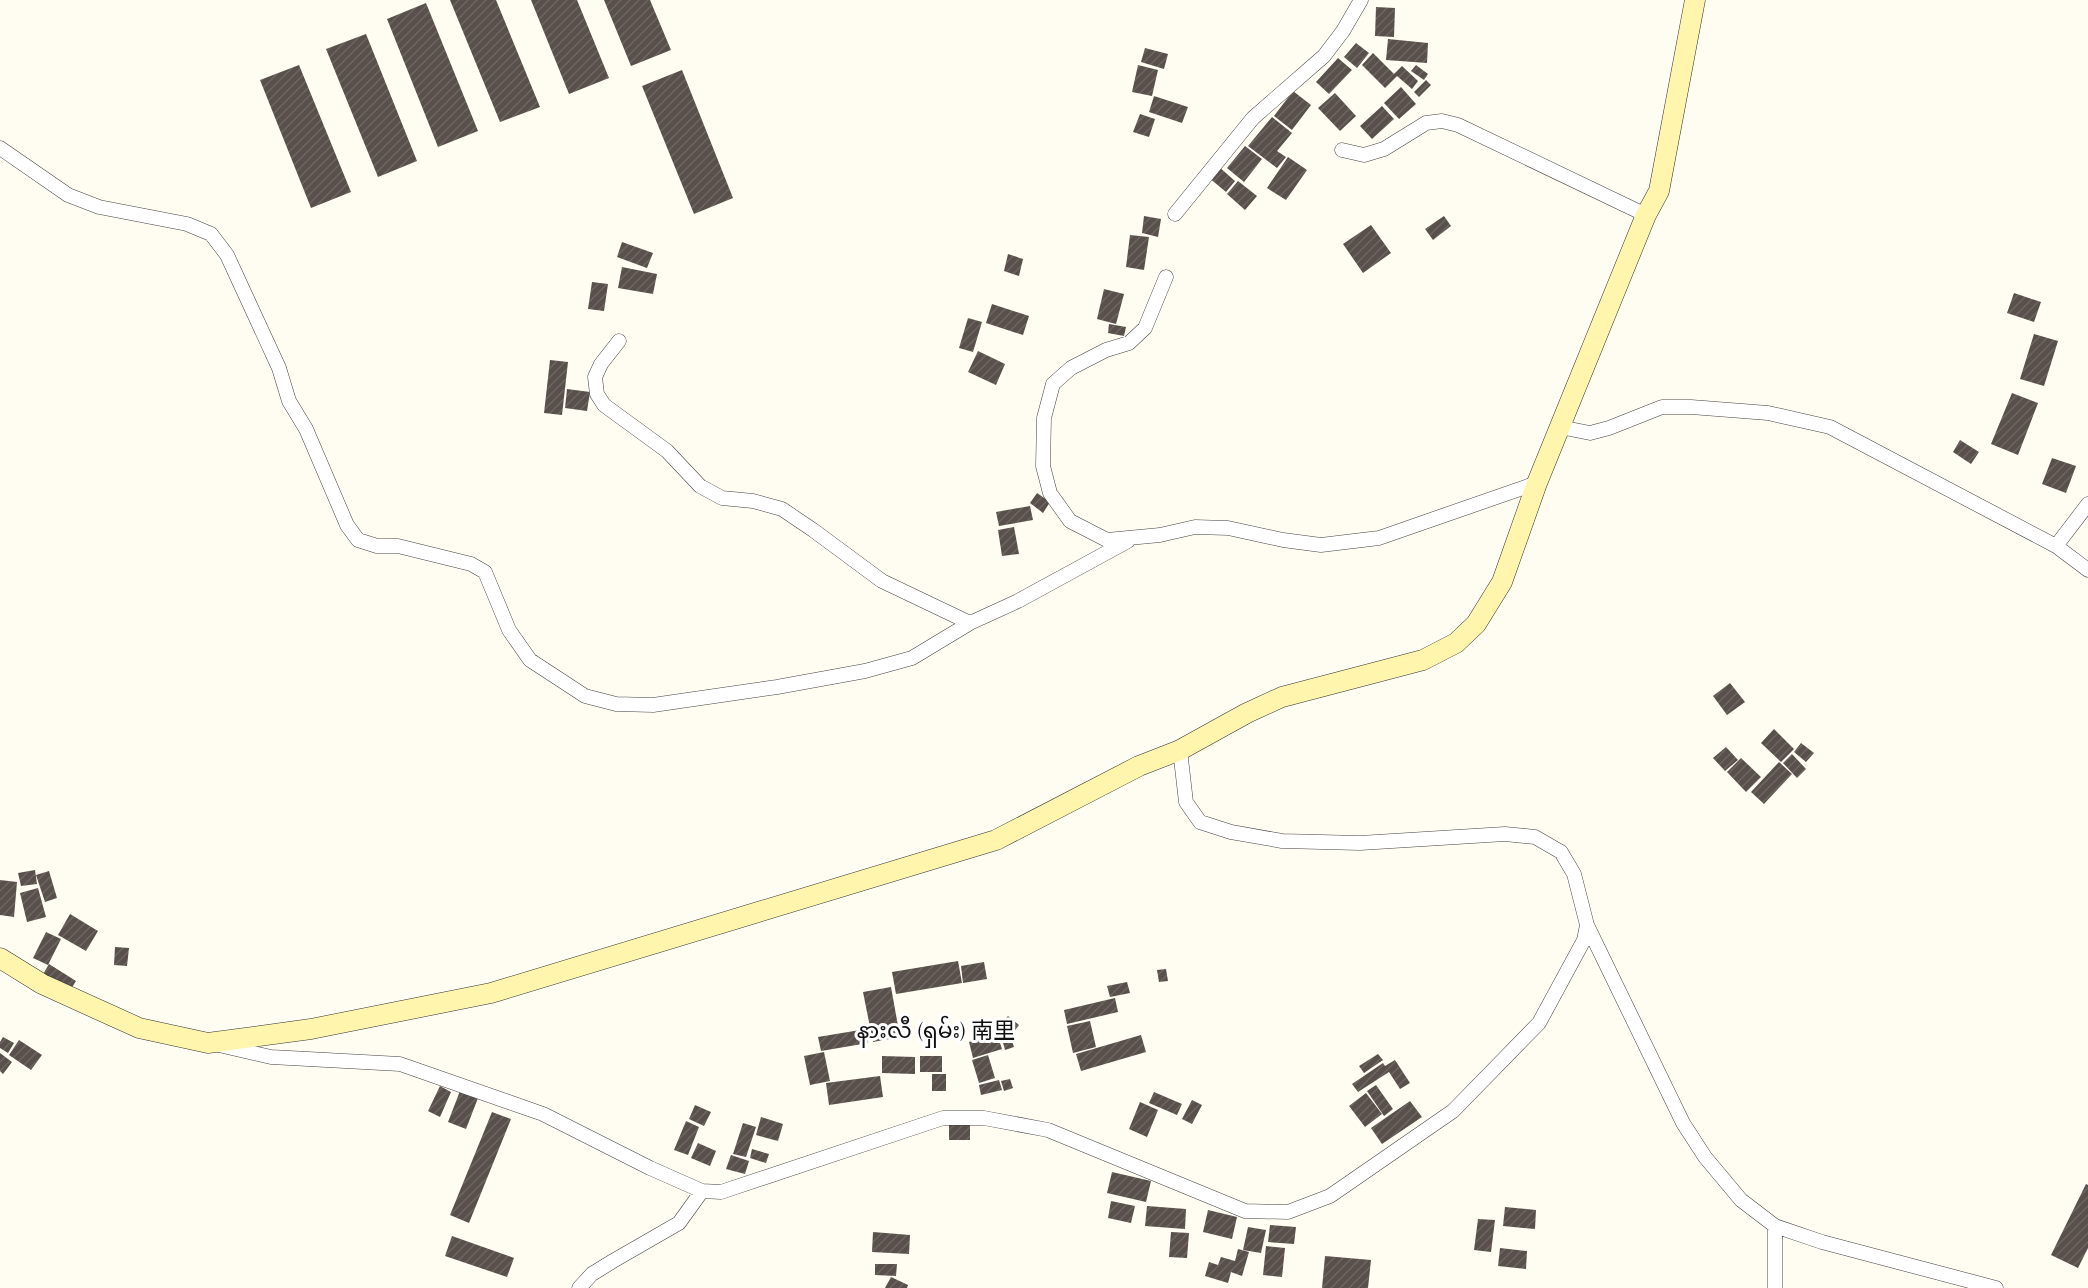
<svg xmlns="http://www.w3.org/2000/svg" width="2088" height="1288" viewBox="0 0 2088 1288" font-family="Spectral,'Noto Sans SC','Noto Sans Myanmar',serif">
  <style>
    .building { fill: url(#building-hatch) }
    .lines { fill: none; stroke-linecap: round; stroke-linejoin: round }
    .minor-casing { stroke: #434343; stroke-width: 15 }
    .secondary-casing { stroke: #323232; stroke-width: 21 }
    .minor { stroke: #fff; stroke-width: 14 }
    .secondary { stroke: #fff5ad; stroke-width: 20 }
    .labels { text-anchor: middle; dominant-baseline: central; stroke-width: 6; stroke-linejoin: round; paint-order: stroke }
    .quarter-label { font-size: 22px; fill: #101010; stroke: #fff }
  </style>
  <defs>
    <pattern id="building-hatch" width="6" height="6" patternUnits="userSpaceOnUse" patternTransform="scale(1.5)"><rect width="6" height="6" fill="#59504c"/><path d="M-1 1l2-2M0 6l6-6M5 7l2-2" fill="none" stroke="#6c6561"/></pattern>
  </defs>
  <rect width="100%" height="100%" fill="#fffcf2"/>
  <!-- building -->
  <path class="building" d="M450 0H496L540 107 500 122Z
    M531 0H577L609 78 569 94Z
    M604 0H650L671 50 631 66Z
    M426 3 478 131 438 147 387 19Z
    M1376 7 1395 8 1394 37 1375 36Z
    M366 34 417 161 378 177 326 49Z
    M1388 39 1428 43 1427 63 1386 60Z
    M1356 43 1369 53 1357 68 1344 57Z
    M1145 48 1168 54 1164 69 1141 62Z
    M1373 53 1394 74 1402 66 1418 81 1412 89 1397 76 1385 88 1362 65Z
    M1338 58 1352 70 1329 94 1316 82Z
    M299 65 351 192 311 208 260 80Z
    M1138 65 1158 70 1152 96 1132 92Z
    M1416 65 1428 74 1424 80 1411 71Z
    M682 70 733 198 694 214 642 86Z
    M1426 80 1431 85 1419 97 1414 92Z
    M1401 87 1416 104 1399 119 1384 103Z
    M1293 91 1311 105 1292 130 1274 116Z
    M1335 93 1356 116 1340 131 1318 108Z
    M1154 96 1188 107 1182 123 1149 112Z
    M1382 106 1394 119 1372 139 1360 126Z
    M1140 114 1155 119 1149 137 1133 132Z
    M1272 117 1292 133 1277 151 1286 157 1277 168 1248 146Z
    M1245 146 1262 159 1244 182 1227 168Z
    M1288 157 1307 170 1286 200 1267 188Z
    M1218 166 1235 181 1226 192 1208 177Z
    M1238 181 1257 196 1245 210 1227 194Z
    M1144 216 1161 219 1158 237 1142 233Z
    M1444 216 1451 226 1433 240 1425 229Z
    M1371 225 1391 253 1363 273 1343 244Z
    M1130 235 1149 237 1144 270 1126 267Z
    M622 242 653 253 647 268 617 257Z
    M1008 254 1023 259 1019 276 1004 271Z
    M622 267 657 274 653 294 618 288Z
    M592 282 608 284 604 311 588 309Z
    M1104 289 1124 294 1116 324 1097 319Z
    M2014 293 2041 302 2034 322 2007 313Z
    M992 304 1029 316 1023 335 986 323Z
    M968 318 982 322 973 352 959 348Z
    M1109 324 1126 327 1124 336 1108 333Z
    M2034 334 2058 341 2044 386 2020 379Z
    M978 351 1005 364 996 385 968 372Z
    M550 360 568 362 562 415 544 413Z
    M567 389 590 392 587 411 565 408Z
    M2012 393 2038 403 2018 455 1991 444Z
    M1960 440 1979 452 1971 464 1953 452Z
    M2052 458 2076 466 2066 493 2042 484Z
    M1037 493 1050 502 1043 513 1030 503Z
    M1030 506 1033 520 999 526 996 512Z
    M1014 527 1019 554 1002 556 998 530Z
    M1730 683 1745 702 1727 715 1713 696Z
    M1774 729 1794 749 1781 762 1761 743Z
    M1801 743 1814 753 1806 762 1794 752Z
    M1726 747 1738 760 1725 771 1713 758Z
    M1792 754 1806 769 1797 778 1783 763Z
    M1741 758 1761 777 1746 792 1727 772Z
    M1779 762 1792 774 1764 804 1751 792Z
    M35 870 37 884 21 886 18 873Z
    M49 871 57 898 45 902 36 875Z
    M0 880 17 882 14 917 0 915Z
    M38 888 46 917 27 922 20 893Z
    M70 914 98 931 86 951 58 935Z
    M46 932 61 939 48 965 33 958Z
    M115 947 129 948 127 966 114 965Z
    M958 961 962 983 896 994 892 972Z
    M984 962 987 979 963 983 961 966Z
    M49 964 76 981 69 992 42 976Z
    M1166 969 1168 981 1159 982 1157 970Z
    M1127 982 1130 993 1110 997 1107 986Z
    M891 987 900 1037 873 1042 863 992Z
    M1115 998 1118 1012 1067 1024 1064 1010Z
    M1008 1016 1019 1025 1013 1033 1001 1023Z
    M1090 1021 1096 1047 1073 1053 1067 1026Z
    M866 1029 868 1043 821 1051 818 1037Z
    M1009 1032 1014 1047 1005 1050 1001 1035Z
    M997 1034 1002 1049 973 1058 969 1042Z
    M1141 1035 1146 1052 1081 1071 1076 1054Z
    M3 1037 14 1043 8 1053 0 1048V1042Z
    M19 1040 42 1055 31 1070 9 1055Z
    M824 1052 830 1081 810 1085 804 1056Z
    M0 1053 12 1062 3 1074 0 1071Z
    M1378 1054 1383 1060 1364 1073 1359 1066Z
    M988 1055 995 1078 979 1083 972 1060Z
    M882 1056 915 1057V1074L882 1073Z
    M920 1056H942V1072H920Z
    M1395 1060 1410 1083 1400 1089 1389 1072 1358 1092 1352 1084 1383 1063 1385 1066Z
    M932 1074H946V1091H932Z
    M880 1076 883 1097 829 1105 826 1083Z
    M1010 1079 1013 1088 1004 1091 1001 1081Z
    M999 1080 1002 1090 981 1095 979 1085Z
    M1376 1085 1393 1109 1384 1116 1367 1091Z
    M440 1086 451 1092 440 1117 428 1111Z
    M460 1091 478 1098 466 1129 448 1122Z
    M1154 1092 1182 1104 1177 1115 1149 1103Z
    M1366 1093 1382 1114 1365 1127 1349 1106Z
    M1192 1100 1202 1105 1192 1124 1182 1119Z
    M1410 1101 1422 1117 1382 1144 1371 1128Z
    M1140 1102 1158 1110 1147 1137 1129 1129Z
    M695 1105 711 1112 704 1126 689 1119Z
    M492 1112 511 1119 469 1223 450 1215Z
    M761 1117 783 1124 778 1141 756 1135Z
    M686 1121 699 1127 688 1155 674 1150Z
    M743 1123 756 1127 746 1157 733 1154Z
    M949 1125H970V1140H949Z
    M698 1143 716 1151 710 1166 691 1158Z
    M752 1149 769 1154 766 1163 750 1158Z
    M731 1155 749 1161 745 1174 726 1169Z
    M1112 1172 1151 1181 1146 1202 1107 1193Z
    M2086 1184 2088 1185V1248L2078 1268 2051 1255Z
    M1111 1201 1135 1206 1131 1223 1108 1218Z
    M1147 1206 1186 1209 1185 1229 1145 1226Z
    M1505 1207 1536 1210 1535 1229 1503 1226Z
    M1208 1210 1237 1217 1232 1239 1203 1232Z
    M1478 1219 1495 1220 1491 1252 1474 1250Z
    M1270 1225 1296 1227 1294 1244 1268 1242Z
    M1248 1227 1266 1230 1261 1253 1243 1250Z
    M873 1232 910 1235 909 1254 872 1252Z
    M1171 1232 1189 1233 1187 1258 1169 1257Z
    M452 1236 514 1258 507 1277 445 1256Z
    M1266 1246 1285 1248 1282 1277 1263 1275Z
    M1500 1248 1527 1251 1526 1269 1498 1266Z
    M1238 1249 1249 1252 1242 1276 1231 1272 1228 1283 1205 1276 1209 1262 1218 1265 1221 1257 1235 1261Z
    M1325 1256 1371 1260 1368 1288H1322Z
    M875 1264H897L896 1276 875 1275Z
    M891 1277 908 1285 907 1288H885Z"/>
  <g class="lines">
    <defs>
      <path id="minor" d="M0 148 68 195 99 207 187 224 211 234 227 255 279 368 289 401 306 429 347 525 358 540 377 546H398L471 564 485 572 509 630 530 660 585 696 616 704 653 705 777 687 865 671 912 658 970 623
        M1342 150 1364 155 1384 149 1426 123 1442 121 1458 125 1646 215
        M1175 214 1253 118 1324 56 1343 31 1361 0
        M1166 277 1145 328 1129 343 1106 350 1071 368 1053 384 1044 418 1043 466 1050 493 1070 521 1107 540 1160 535 1195 527 1228 528 1283 540 1321 545 1379 538 1537 483
        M619 341 601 364 595 377 597 394 604 405 667 451 700 486 722 498 753 501 782 509 813 530 882 581 970 623 1018 601 1128 541
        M1560 427 1590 433 1609 428 1662 407H1691L1768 413 1830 427 2056 546 2088 570
        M2056 546 2088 504
        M1587 925 1683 1123 1705 1157 1741 1200 1775 1226 1822 1242 1996 1288
        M219 1045 271 1057 400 1064 543 1114 650 1168 702 1191 721 1192 943 1118H984L1048 1130 1245 1211 1288 1212 1330 1196 1453 1111 1539 1023 1584 940 1587 925 1574 874 1561 852 1535 837 1505 834 1360 843 1282 841 1231 832 1200 822 1186 802 1180 750
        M579 1288 592 1274 613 1261 679 1223 702 1191
        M1775 1288V1226"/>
      <path id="secondary" d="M0 958 42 984 139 1028 208 1043 311 1029 491 993 996 840 1139 766 1180 750 1247 713 1282 697 1423 660 1456 643 1476 624 1502 582 1537 483 1646 215 1659 191 1695 0"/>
    </defs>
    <!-- minor casing -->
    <use href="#minor" class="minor-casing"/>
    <!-- secondary casing -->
    <use href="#secondary" class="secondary-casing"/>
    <!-- minor -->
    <use href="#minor" class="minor"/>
    <!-- secondary -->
    <use href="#secondary" class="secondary"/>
  </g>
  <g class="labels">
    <!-- quarter labels -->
    <g class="quarter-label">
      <text x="936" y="1031">နားလီ (ရှမ်း) 南里</text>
    </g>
  </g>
</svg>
